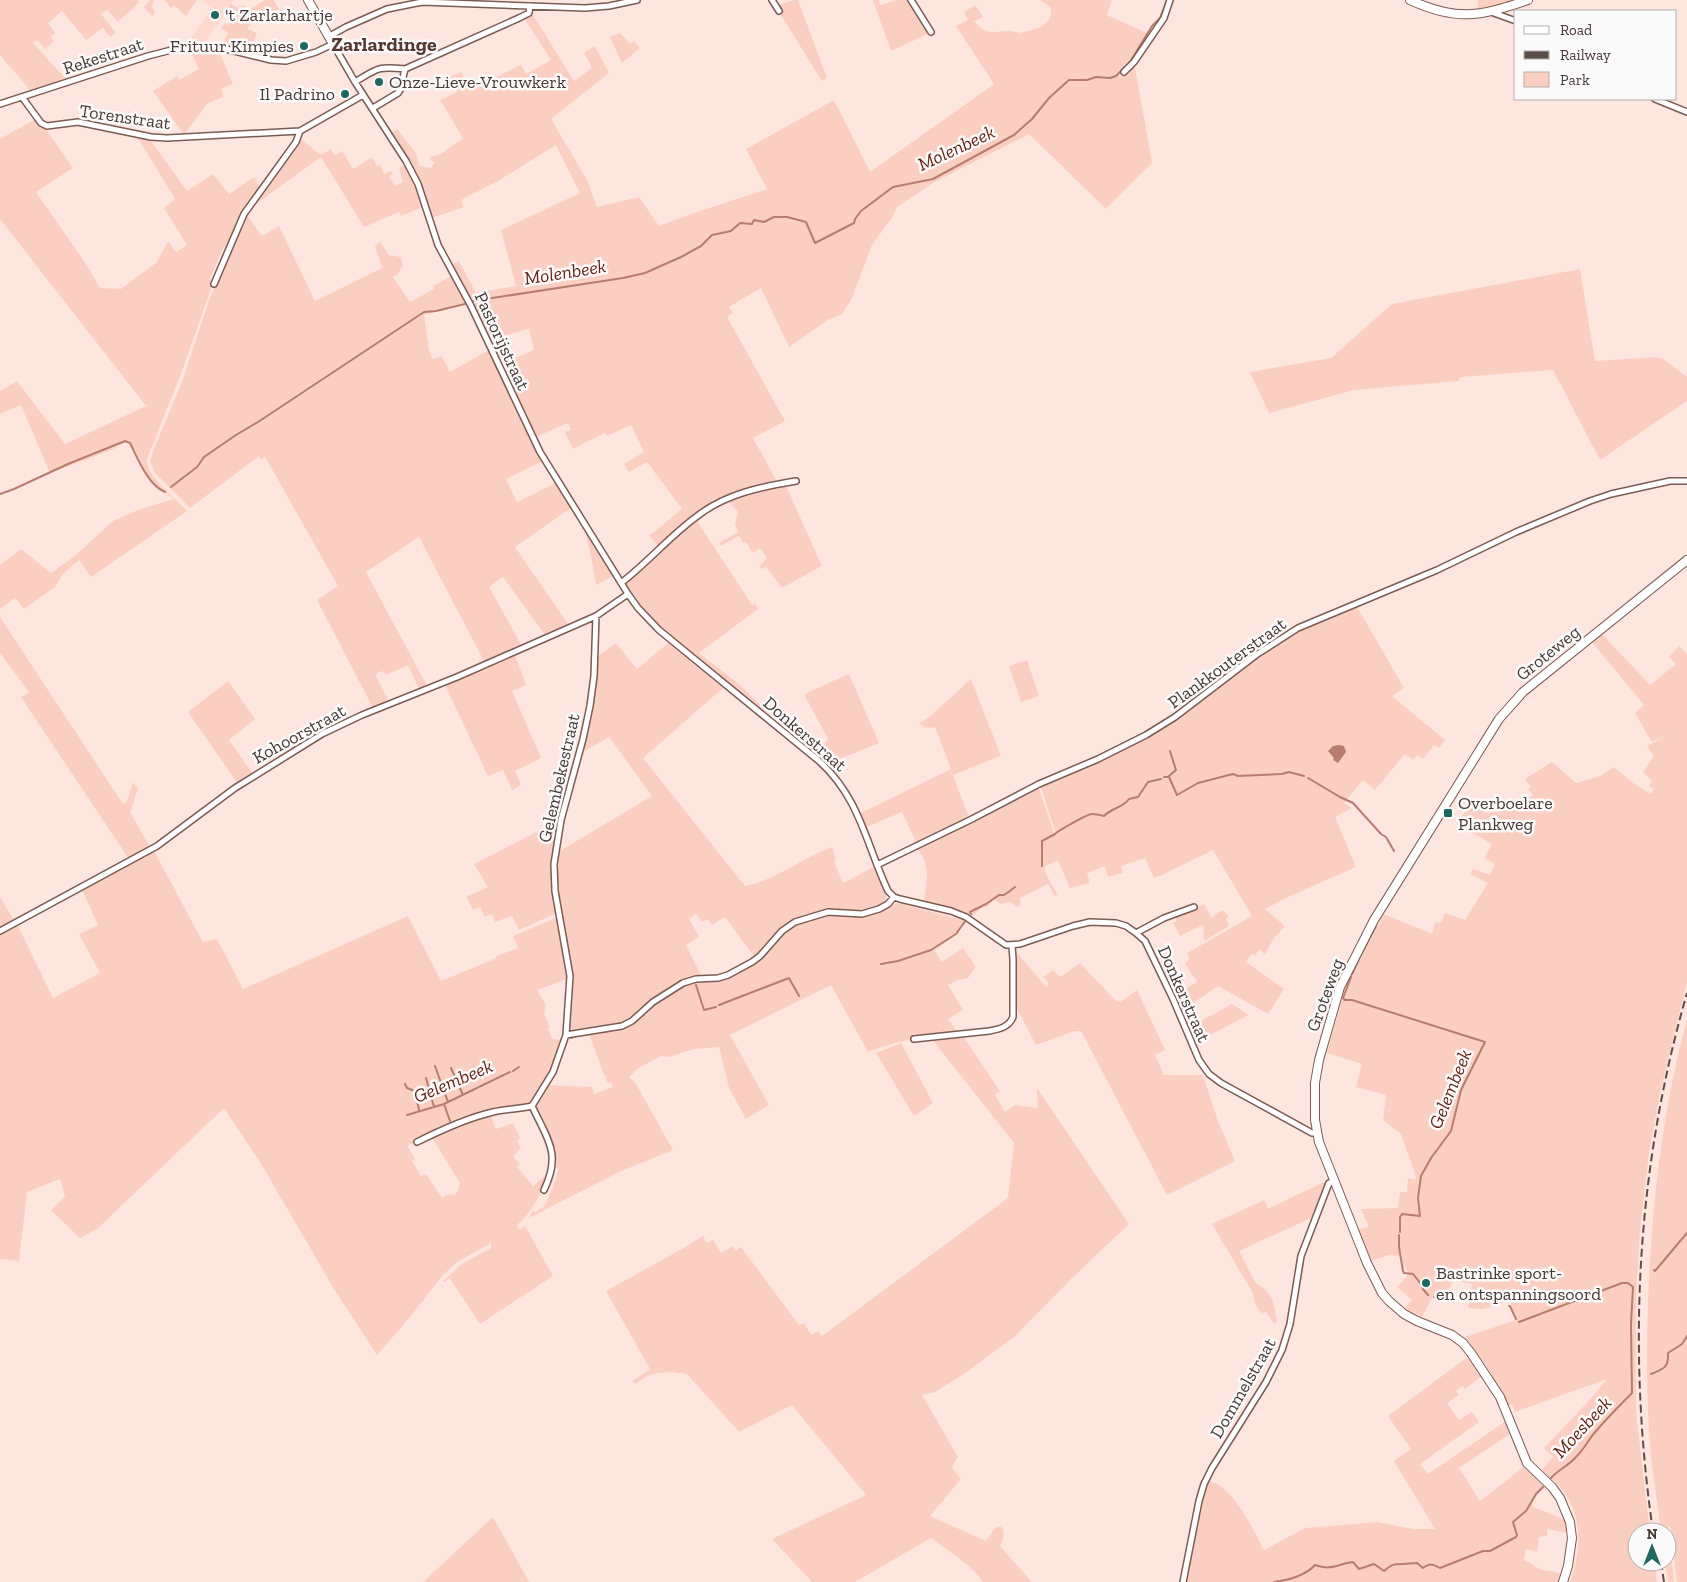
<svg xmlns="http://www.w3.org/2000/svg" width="1687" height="1582" viewBox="0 0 1687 1582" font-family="'Zilla Slab',serif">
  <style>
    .built { fill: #ffd8cf }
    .green { fill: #fbcec2 }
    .water { fill: #b77d6f }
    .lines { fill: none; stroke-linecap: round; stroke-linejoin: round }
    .stream { stroke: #b77d6f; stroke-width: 2 }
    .street-casing { stroke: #7c5b53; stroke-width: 8 }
    .secondary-casing { stroke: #7c5b53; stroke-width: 10 }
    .primary-casing { stroke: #7c5b53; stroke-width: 10 }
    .street { stroke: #fff; stroke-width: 5 }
    .secondary { stroke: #fff; stroke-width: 8 }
    .primary { stroke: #fff; stroke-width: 8 }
    .rail { stroke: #5d4d49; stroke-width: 2; stroke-dasharray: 8 4; stroke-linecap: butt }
    .poi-dot { fill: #1e685f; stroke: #fafafa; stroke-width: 2 }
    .labels { text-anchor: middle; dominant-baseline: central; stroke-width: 5; stroke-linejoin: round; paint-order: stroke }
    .poi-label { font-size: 18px; fill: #483935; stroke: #fafafa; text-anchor: start }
    .street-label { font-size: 18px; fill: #483935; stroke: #fafafa }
    .water-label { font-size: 19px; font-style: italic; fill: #651f0e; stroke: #fafafa }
    .quarter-label { font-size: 20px; font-weight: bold; fill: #573830; stroke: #fafafa }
  </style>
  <rect width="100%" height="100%" fill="#fee6e0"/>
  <!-- built -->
  <path class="built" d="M202 0H234L204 44 189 41 212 8Z"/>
  <!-- green -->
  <path class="green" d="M0 0H138L140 2 118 22 107 10 101 14 116 33 110 37 103 28 86 40 62 11 48 23 55 33 51 37 54 41 45 49 37 40 33 43 66 79 30 90 0 55Z
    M150 0H154L152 7 155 13 152 16 144 7Z
    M164 0H197L186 16 174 5 171 8Z
    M265 0H274L279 9 264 19 256 14 247 29 257 33 250 50 222 45 228 33 221 28 225 23 229 25 232 18 231 9 228 7 231 4 239 8 243 5 249 10Z
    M794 0H798L827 78 822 81 775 6Z
    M873 0H879L880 5 897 0H909L930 33 891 51Z
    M1040 0H1112L1107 15 1149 34C1141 47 1131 71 1115 74L1119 77 1130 68 1135 67 1152 163 1106 209 1029 134 933 183 897 207 893 216 872 245 852 298 842 314 828 320 789 347 761 288 729 307 733 313 727 317 785 421 753 438 778 483C721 492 701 508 659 547L649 536 682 509 647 462 629 472 624 464 644 452 631 425 607 436 605 433 573 449 565 432 571 430 568 423 536 437 503 363 534 350 529 329 491 339 453 264 459 261 476 293 516 286 501 230 580 193 556 145 498 181 461 200 464 207 432 218 421 183 392 132 397 129 416 153 419 166 431 168 435 162 430 160V157L441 154 463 138 440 100 457 92 449 77 461 72 471 89 521 65 526 74 551 60 524 18 533 15 574 81 592 68 584 53 595 46 609 73 551 119 587 180 597 207 639 197 659 226 688 215 767 189 746 149 834 100 870 172 994 84 956 26 968 20 964 12 975 5 983 17 974 21C991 42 1001 25 1019 33 1033 30 1053 27 1051 8Z
    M1478 0H1512L1477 11Z
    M620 33 630 44 634 41 640 48 622 63 610 37Z
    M191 52H219L233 84 221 89 224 96 207 104 184 135 153 91 177 76 179 80 199 69Z
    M36 119 42 127 46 129 73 168 36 192 84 261 100 288 121 289 157 262 168 241 176 252 187 245 164 208 175 199 136 135 149 138 187 191 213 174 229 194 254 177 260 188 227 250 224 246 210 279 213 283 181 374 147 459C145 476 176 498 187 511L91 577 79 560 63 574 55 587 24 609 15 598 0 609V565L21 549 51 573 76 555 113 521 138 510 174 499 151 482 128 441 109 451 50 473 21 405 0 414V391L17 381 65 444 146 406 0 219V139Z
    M301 139 321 155 331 149 335 156 342 151 353 169 372 157 377 166 380 165 384 174 391 171 393 174 389 176 395 186 403 182 399 168 405 165 423 207 401 216 399 212 364 227 321 157 250 208Z
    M246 214 262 236 279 226 315 301 382 268 375 246 380 242 389 255 401 257 403 266 398 274 393 277 410 302 434 289 433 286 451 276 466 304 424 315 429 350 433 359 442 356 450 372 489 350 527 433 543 461 506 479 517 502 555 483 571 508 515 547 568 624 545 635 503 577 489 587 522 646 485 663 419 537 366 572 427 686 419 689 408 665 386 675 383 671 375 674 388 700 373 708 317 600 338 586 265 457 261 460 259 456 190 508 154 472 150 461 153 451 182 382 209 300Z
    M1580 269 1595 361 1656 357 1663 359 1687 377V401L1600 460 1553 370 1460 377 1459 381 1354 390 1269 413 1250 372 1331 358 1392 304Z
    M786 486 822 566 782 588 766 567 762 569 759 566 767 558 760 548 753 553 746 542 743 543 739 536 721 546 719 543 738 532 735 525 738 512 728 501 753 491Z
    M694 521H697L752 605 755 604 758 609 699 653 740 685 776 720 669 635 643 608 626 584Z
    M585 530 613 576 596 585 591 556Z
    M1356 605 1404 688 1392 696 1445 740 1439 748 1434 745 1423 759 1417 755 1413 760 1405 754 1375 790 1363 780 1344 803 1352 808 1335 817 1356 867 1288 897 1265 909 1285 926 1274 938 1265 954 1259 949 1255 956 1252 954 1246 962 1284 989 1268 1014 1218 986 1183 1010 1177 994 1197 982 1185 963 1189 960V958L1187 953 1252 916 1213 850 1164 874 1154 878 1145 858 1121 866 1123 873 1108 877 1105 866 1087 873 1090 883 1070 888 1058 860 1044 867 1046 874 1058 896 1054 895 1048 884 1020 898 1021 906 1017 907 1011 902 1000 904 994 899 987 907 983 906 973 916 964 911 924 901C927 880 931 866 917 848L1038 786 1055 836 1056 834 1040 785C1079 770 1119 755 1154 732 1203 700 1246 661 1297 631 1315 620 1336 613 1356 605Z
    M0 617 123 804 127 801 133 782 138 789 130 812 150 847 129 859 21 697 29 692 0 653Z
    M1602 634 1650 685 1676 664 1669 657 1679 646 1687 654V982L1660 1093 1649 1153 1640 1230 1636 1297V1412L1650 1532H1637V1562H1654L1657 1582H1570C1582 1550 1583 1512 1559 1486 1554 1480 1547 1476 1541 1471L1553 1457 1544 1448 1585 1405 1607 1379 1515 1412 1512 1405 1509 1406 1489 1370 1465 1337 1516 1320 1510 1299C1494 1306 1487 1311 1468 1308L1472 1284 1453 1280 1444 1302 1433 1296 1422 1317 1405 1308 1412 1300 1397 1287 1409 1274 1403 1264 1401 1250H1399V1256L1389 1255 1370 1261 1358 1229 1369 1227 1361 1209 1398 1208 1400 1192H1407L1408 1178 1415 1180 1416 1177 1401 1134 1383 1120 1386 1095 1356 1087 1362 1064 1327 1053 1346 986 1384 914 1432 934 1435 922 1441 923 1445 913 1465 920 1488 883 1470 874 1473 869 1490 875 1495 864 1484 858 1492 844 1456 824 1471 804 1489 814 1496 803C1509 811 1520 798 1533 796L1528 789 1531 787 1525 779 1552 762 1576 783 1600 776 1614 767 1633 783 1651 794 1654 789 1649 786 1652 781 1643 772 1654 756 1647 746 1669 734 1652 742 1635 713 1644 705 1592 642Z
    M616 643 637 669 668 643 723 688 643 758 745 886C776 880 802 858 832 847L836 860 834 862 843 883 874 867 886 895V900C874 917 851 910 834 910 826 910 818 912 810 914V918L827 915 857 917 870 915 897 903 967 921 957 934 934 950 942 962 963 948 976 967 968 978 958 980 948 985 963 1010 948 1019 958 1033C926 1034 898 1041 868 1052L831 985 730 1035 769 1105 746 1119 729 1088 719 1047 694 1049 669 1057 661 1056 637 1069 629 1077 636 1084 673 1150 619 1172 529 1218 532 1211 536 1212 539 1209 543 1208 553 1187 559 1168 555 1167 554 1146 536 1108C536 1100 543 1091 548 1085L592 1087 594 1094 613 1087 611 1082 606 1083 607 1076 604 1075 589 1034 619 1030 628 1026 660 1000 692 982 716 981 738 973 754 963 778 937 775 934 755 958 725 917 712 925 708 919 702 922 696 914 689 919 699 937 686 945 702 977C684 977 664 990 650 1001 641 1009 634 1018 623 1023 614 1028 586 1029 574 1031L569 1028 573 980 559 895 557 881 558 852 652 796 609 737 583 752 593 705 598 656Z
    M515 655 526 685 512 691 541 758 515 771 521 785 512 790 503 770 488 776 445 685Z
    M1027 660 1039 696 1021 702 1009 666Z
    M849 674 879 743 835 761C829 755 822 757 822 746L828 739 804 694Z
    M971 679 1001 756 953 775 969 818 917 844 902 812 866 827 861 813 951 769 935 727C928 729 924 728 919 723L928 718Z
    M228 681 255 719 229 740 253 774 238 784 188 712Z
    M558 821C550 856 551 878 557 913L519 930 512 916 495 922 492 914 485 917 480 907 473 910 466 897 488 887 474 864Z
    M154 851 203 942 217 939 243 989 408 916 441 981 497 958 496 956 518 948 513 936 558 917 569 978 537 990 546 1005 544 1014 550 1027 548 1028 552 1039 561 1040 551 1072 532 1102 516 1107 497 1108 448 1125 407 1146 415 1159 412 1161 421 1176 426 1174 442 1198 446 1195 456 1194 460 1183 431 1136 490 1114 496 1129 513 1123 520 1138 517 1141 521 1148 513 1157 520 1164 517 1167 533 1186 546 1175 549 1176C541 1194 532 1212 517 1225L519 1230 525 1226 553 1276 480 1324 451 1280 449 1278 445 1282 443 1281 462 1264 491 1248V1243L457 1262 444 1274 406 1322 377 1355 334 1289 260 1162 224 1108 97 1229 80 1238 51 1210 65 1196 60 1179 27 1192 19 1261 0 1259V934L18 926 53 998 100 973 79 934 98 925 82 890Z
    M0 897 15 922 0 930Z
    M1204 904 1212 918 1217 913 1223 910 1229 917 1226 919 1229 926 1204 941 1203 925 1180 936 1173 923 1177 921 1175 915Z
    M1015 950 1046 987 1049 984 1043 977 1053 970 1060 977 1080 963 1115 1000 1120 1002 1137 990 1165 1050 1155 1055 1164 1075H1203L1218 1121 1235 1161 1167 1195 1081 1031H1075L1036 1045 1015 1005Z
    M1232 1004 1249 1015 1196 1042 1190 1027Z
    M1687 1019V1582H1677L1670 1527 1668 1525 1674 1582H1668L1665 1562H1667V1532H1661C1658 1507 1654 1482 1651 1457 1646 1399 1646 1340 1649 1282 1653 1194 1664 1104 1687 1019Z
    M963 1036 1000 1091 995 1095 1005 1112 1015 1105 1038 1108 1037 1088 1129 1224 1070 1280 1014 1337 964 1374 935 1392 922 1395 958 1457 952 1467 961 1479 930 1516 986 1541 995 1528 1000 1526C1006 1531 1003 1539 1000 1546L1032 1582H983C971 1564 948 1551 931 1538L855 1582H812L772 1539 866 1495 792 1405 739 1432 687 1374 672 1372 658 1373 647 1376 635 1384 632 1381 650 1369 606 1291 682 1249 703 1236 707 1243 713 1240 721 1253 733 1246 736 1251 741 1247 799 1325 804 1323 811 1335 818 1331 822 1336 1008 1198 1014 1143 931 1038Z
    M901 1043 933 1103 914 1116 876 1053Z
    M1328 1180 1315 1216 1239 1251 1255 1282 1268 1292 1273 1301 1277 1322 1274 1324 1266 1312 1261 1313C1256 1306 1253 1301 1253 1293L1212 1224 1264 1200 1268 1209Z
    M1469 1356 1482 1376 1465 1389 1462 1386 1456 1391 1459 1395 1447 1403 1459 1420 1472 1412 1479 1422 1420 1464 1428 1474 1506 1421 1510 1434 1459 1468 1480 1501C1495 1489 1510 1478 1525 1465L1545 1487 1544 1489C1538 1492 1532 1500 1533 1507L1565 1520 1567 1533 1547 1529V1536L1539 1537 1537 1552 1526 1549 1524 1560C1530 1562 1536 1568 1542 1570 1549 1571 1555 1571 1562 1574L1559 1582H1184L1198 1509 1207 1481C1232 1483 1253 1530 1264 1550L1305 1528 1377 1522 1413 1529H1435L1394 1461 1411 1449 1388 1416Z
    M493 1517 529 1582H423Z"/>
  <!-- water -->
  <path class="water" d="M1339 745 1344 746 1346 752 1338 763 1333 760 1334 758 1328 751 1333 746Z"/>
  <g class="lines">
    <!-- stream -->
    <path class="stream" d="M473 301 623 278 645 273 681 257 701 246 712 235 731 231 740 223 752 224 754 220 764 222 774 217H787L806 222 815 243 817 242 854 223 855 219 861 211 893 187 933 179 1014 135 1032 119 1049 98 1069 80H1087L1096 77 1110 78 1116 76 1130 62 1152 26 1160 18 1167 0
      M171 487 197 467 204 457 236 435 258 422 424 312 436 311 465 304
      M0 494 14 489 68 464 125 441 130 443C138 459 148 485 165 492
      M1169 776 1176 770 1170 751
      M1164 777H1169L1177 795 1198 783 1233 774 1238 776 1282 774 1289 772 1304 776
      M1308 778 1340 797 1353 803 1381 834 1386 837 1394 851
      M1056 833C1060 830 1087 814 1092 814 1096 814 1100 815 1104 816 1113 807 1121 809 1129 799L1138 797 1148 782 1161 779
      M1042 866V841L1055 834
      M971 914 970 912 986 904 999 895H1004L1010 891 1015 887
      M1360 957 1376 926
      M881 964 898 961 931 950 956 934 966 920
      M1352 974 1359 959
      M1351 977 1343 998 1345 1000H1352L1485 1042 1461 1090 1451 1131 1431 1158 1421 1176 1418 1198 1420 1216 1402 1214 1400 1217V1232
      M696 985 704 1010 716 1007
      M719 1005 789 978 799 996
      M605 1031 625 1027
      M571 1038 578 1035
      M435 1066 448 1102
      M451 1068 463 1095
      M513 1071 519 1067
      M426 1078 434 1107
      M405 1084 407 1088 415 1091 419 1110
      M444 1104 450 1121
      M407 1115 444 1104 510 1072
      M1399 1235V1247L1403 1271 1404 1273 1413 1274 1421 1284
      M1654 1270 1655 1271 1687 1233
      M1422 1285 1423 1289 1428 1295
      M1434 1297 1443 1301
      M1509 1306H1510L1516 1319
      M1519 1322 1622 1283H1628L1633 1287 1631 1324 1632 1393C1620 1405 1608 1417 1597 1430 1589 1438 1584 1450 1575 1458 1568 1466 1558 1470 1551 1478
      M1651 1374C1664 1369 1669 1367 1668 1353L1682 1344 1687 1336
      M1274 1582C1289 1580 1305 1576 1315 1565 1332 1571 1337 1564 1353 1562L1359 1569 1374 1564 1384 1571C1392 1564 1394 1564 1404 1564 1408 1564 1412 1563 1417 1563L1423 1568C1430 1563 1433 1564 1440 1568L1483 1551H1490L1516 1537 1517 1535 1513 1522 1526 1511 1536 1494 1543 1487"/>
    <defs>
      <path id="street" d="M772 0 779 11
        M911 0 931 32
        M1491 12 1516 21
        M328 37 346 27 387 9 422 2 585 8 609 6 637 0
        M1124 72 1134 62 1164 18 1170 0
        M355 82C378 68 378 66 405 69L519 18 529 13 530 6
        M22 97 41 123 47 126 78 122 151 137 167 138 300 131
        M1655 99 1687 112
        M0 104 148 56 179 48 206 47 222 48 271 60 286 61 316 52 333 44 355 82 406 161 418 184 438 245 471 306 540 452 628 594 638 608 659 630 819 761C860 798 866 844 888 891L894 897 900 899 951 911 966 917 1006 945 1020 944 1073 926 1090 922 1116 923 1126 926 1136 933 1145 941 1173 999 1199 1060 1209 1074 1221 1083 1312 1133H1316
        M373 108 398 93 400 90 405 69
        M214 284 244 214 296 142 300 131 363 95
        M621 583C647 563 669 537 696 517 725 494 760 487 796 481
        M877 865 970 820 1039 784 1098 759 1146 735 1175 717 1256 655 1298 628 1437 570 1516 532 1590 501 1611 494 1670 481H1687
        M0 931 157 846 235 788 322 734 362 715 457 677 596 616 628 594
        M1136 933 1164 918 1194 907
        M566 1035 622 1026 632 1021 653 1002 683 983 696 979 718 978 728 975 752 962 760 956 782 931 795 922 828 912 862 914 879 909 888 904 894 897
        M914 1039 989 1031C1000 1029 1009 1027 1013 1017V959L1012 946
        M532 1106C547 1139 562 1153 544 1190
        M417 1142C441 1130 467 1118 493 1112 505 1109 519 1109 532 1106L553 1072 566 1035 570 976 555 891 554 864 561 820 583 739 590 706 594 676 596 616
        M1183 1582 1199 1501 1204 1484 1212 1468 1266 1382 1282 1350 1290 1324 1301 1256 1329 1183 1334 1181"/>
      <path id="secondary" d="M308 0 333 44
        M1410 0C1458 22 1480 16 1528 0"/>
      <path id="primary" d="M1563 1582 1568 1566 1572 1538 1570 1522 1560 1498 1552 1487 1527 1463 1500 1397 1471 1353 1463 1343 1452 1335 1417 1321 1404 1314 1389 1301 1382 1293 1367 1263 1319 1142 1315 1120V1083L1319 1060 1340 987 1374 920 1499 719 1523 692 1687 560"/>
    </defs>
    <!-- street casing -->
    <use href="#street" class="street-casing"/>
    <!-- secondary casing -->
    <use href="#secondary" class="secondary-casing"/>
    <!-- primary casing -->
    <use href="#primary" class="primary-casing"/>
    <!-- street -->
    <use href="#street" class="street"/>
    <!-- secondary -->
    <use href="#secondary" class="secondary"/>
    <!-- primary -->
    <use href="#primary" class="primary"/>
    <!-- rail -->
    <path class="rail" d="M1653 1532C1627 1350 1636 1170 1687 993
      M1661 1562 1664 1582"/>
  </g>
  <!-- markers -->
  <g class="poi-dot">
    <circle cx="215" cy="15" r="5"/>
    <circle cx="304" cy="46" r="5"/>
    <circle cx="379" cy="82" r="5"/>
    <circle cx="345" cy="94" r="5"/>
    <rect x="1443" y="808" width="10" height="10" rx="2.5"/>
    <circle cx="1426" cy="1283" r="5"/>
  </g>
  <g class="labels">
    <!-- poi labels -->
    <g class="poi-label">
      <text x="225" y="15">'t Zarlarhartje</text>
      <text x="294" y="46" text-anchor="end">Frituur Kimpies</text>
      <text x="389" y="82">Onze-Lieve-Vrouwkerk</text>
      <text x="335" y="94" text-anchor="end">Il Padrino</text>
      <text x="1458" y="803">Overboelare<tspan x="1458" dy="21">Plankweg</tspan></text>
      <text x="1436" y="1273">Bastrinke sport-<tspan x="1436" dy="21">en ontspanningsoord</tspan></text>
    </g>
    <!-- street labels -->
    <g class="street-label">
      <text transform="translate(103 56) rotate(-18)">Rekestraat</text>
      <text transform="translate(125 117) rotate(8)">Torenstraat</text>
      <text transform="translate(502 341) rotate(65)">Pastorijstraat</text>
      <text transform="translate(1548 653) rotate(-39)">Groteweg</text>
      <text transform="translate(1227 663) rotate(-36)">Plankkouterstraat</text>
      <text transform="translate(299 734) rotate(-29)">Kohoorstraat</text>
      <text transform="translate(805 734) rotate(41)">Donkerstraat</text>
      <text transform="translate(559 778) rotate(-77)">Gelembekestraat</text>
      <text transform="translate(1184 994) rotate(66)">Donkerstraat</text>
      <text transform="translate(1325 995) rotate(-70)">Groteweg</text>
      <text transform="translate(1243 1388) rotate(-60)">Dommelstraat</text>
    </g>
    <!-- water labels -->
    <g class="water-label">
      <text transform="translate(956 148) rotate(-25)">Molenbeek</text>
      <text transform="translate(565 272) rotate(-9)">Molenbeek</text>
      <text transform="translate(453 1081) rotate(-23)">Gelembeek</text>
      <text transform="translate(1450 1089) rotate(-68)">Gelembeek</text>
      <text transform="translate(1582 1427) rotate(-47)">Moesbeek</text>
    </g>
    <!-- quarter labels -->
    <g class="quarter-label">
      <text x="384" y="44">Zarlardinge</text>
    </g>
  </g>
  <!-- legend -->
  <rect x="1514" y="10" width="162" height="90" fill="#fafafa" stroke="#b3adab"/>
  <rect x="1524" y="26" width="25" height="8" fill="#ffffff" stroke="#b3adab"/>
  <text x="1560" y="35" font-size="15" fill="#483935">Road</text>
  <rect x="1524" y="51" width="25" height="8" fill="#5d4d49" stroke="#b3adab"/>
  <text x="1560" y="60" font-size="15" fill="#483935">Railway</text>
  <rect x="1524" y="72" width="25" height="15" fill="#fbcec2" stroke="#b3adab"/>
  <text x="1560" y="85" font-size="15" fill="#483935">Park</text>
  <!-- north arrow -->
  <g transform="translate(1652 1547)"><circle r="24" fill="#fafafa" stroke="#b3adab"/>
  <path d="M0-4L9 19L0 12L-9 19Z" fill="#1e685f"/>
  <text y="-8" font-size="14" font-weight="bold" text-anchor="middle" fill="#483935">N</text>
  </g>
</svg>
